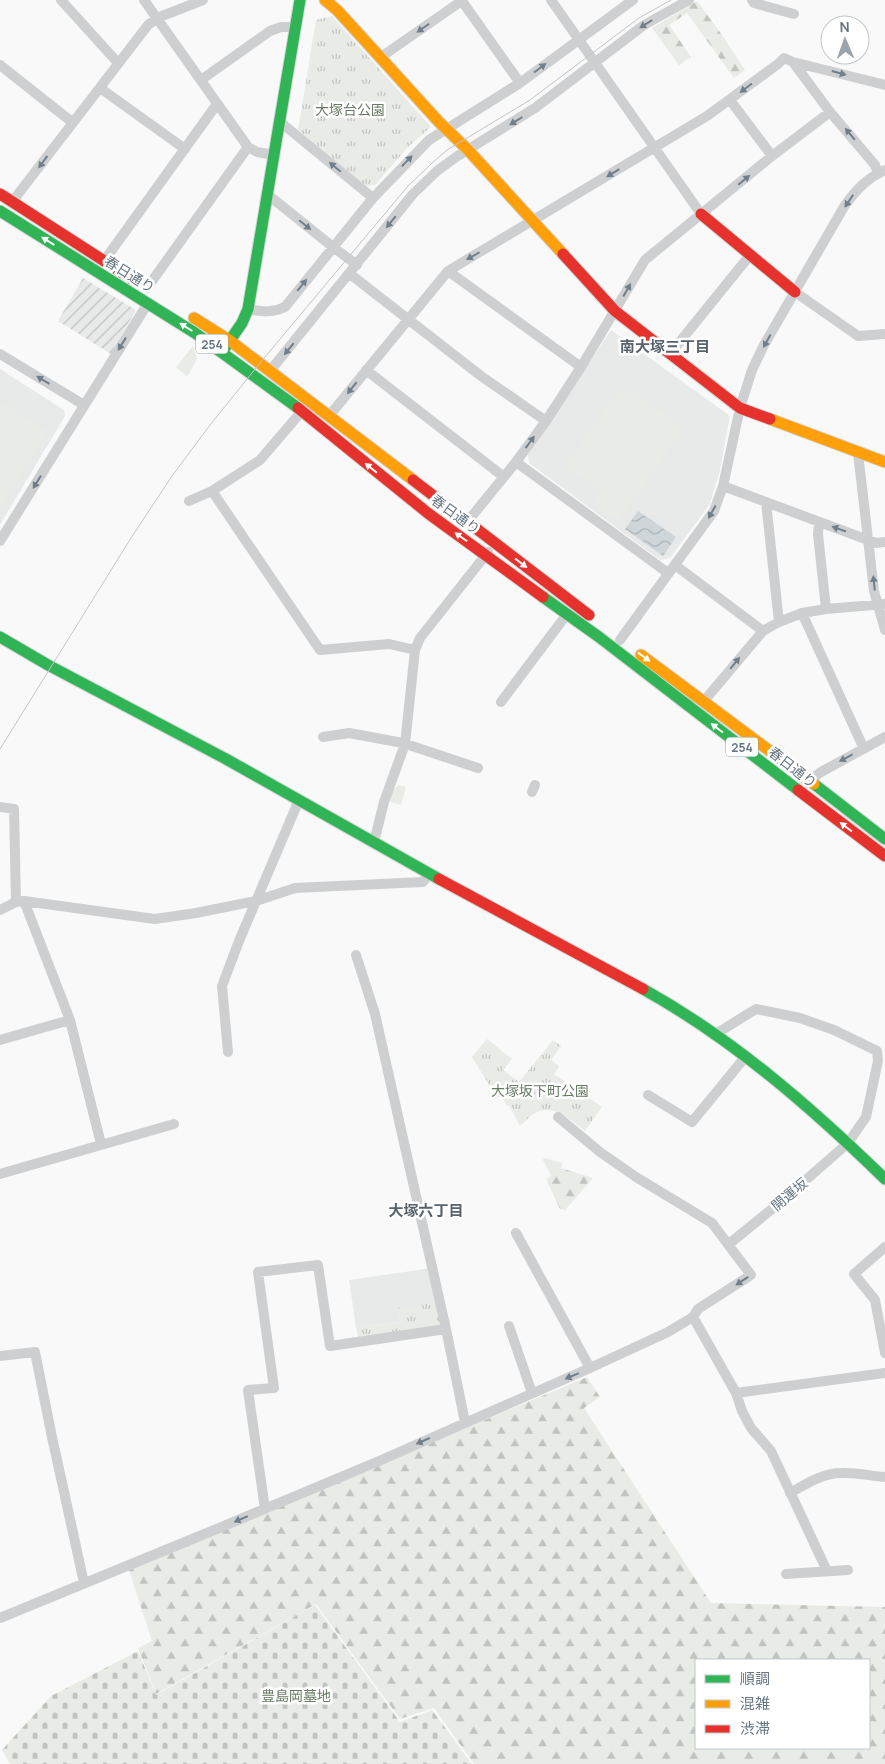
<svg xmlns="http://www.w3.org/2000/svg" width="885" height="1764" viewBox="0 0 885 1764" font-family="Manrope,'Noto Sans JP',sans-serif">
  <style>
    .built { fill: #e8e9e9 }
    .industrial { fill: url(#industrial-furrows) }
    .grass { fill: #e8ebe6 }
    .forest { fill: url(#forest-firs); fill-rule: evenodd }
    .cemetery { fill: url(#cemetery-stones) }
    .park { fill: url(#park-tufts) }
    .water { fill: url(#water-waves) }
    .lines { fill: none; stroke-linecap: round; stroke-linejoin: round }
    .fast-casing { stroke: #d5d6d7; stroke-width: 13 }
    .slow-casing { stroke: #d5d6d7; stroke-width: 13 }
    .jam-casing { stroke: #d5d6d7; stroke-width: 13 }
    .street { stroke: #cecfd0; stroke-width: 10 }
    .fast { stroke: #30b455; stroke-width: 11 }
    .slow { stroke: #ff9f0a; stroke-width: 11 }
    .jam { stroke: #e5322d; stroke-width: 11 }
    .tram { stroke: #c3c5c6; stroke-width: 1 }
    .oneway { fill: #707f8b }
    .oneway2 { fill: #fff }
    .labels { text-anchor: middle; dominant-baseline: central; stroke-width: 5; stroke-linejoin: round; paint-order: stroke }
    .shield { fill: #fff; stroke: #939fa8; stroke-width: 1 }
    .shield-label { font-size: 12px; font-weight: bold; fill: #657683 }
    .park-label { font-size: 14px; fill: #687a64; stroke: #fff }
    .street-label { font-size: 14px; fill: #657683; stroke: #fff }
    .neighbourhood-label { font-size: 15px; font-weight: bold; fill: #57646e; stroke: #fff }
  </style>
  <defs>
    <pattern id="industrial-furrows" width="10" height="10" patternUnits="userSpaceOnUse" patternTransform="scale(1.25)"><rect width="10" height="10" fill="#e8e9e9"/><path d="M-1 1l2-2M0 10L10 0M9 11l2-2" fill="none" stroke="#c0c1c2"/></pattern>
    <pattern id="forest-firs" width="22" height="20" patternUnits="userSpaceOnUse" patternTransform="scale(1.25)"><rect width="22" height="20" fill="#e8ebe6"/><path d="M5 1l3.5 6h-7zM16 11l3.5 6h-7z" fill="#c0c3c0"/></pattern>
    <pattern id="cemetery-stones" width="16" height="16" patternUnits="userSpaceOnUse" patternTransform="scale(1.25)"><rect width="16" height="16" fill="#e8ebe6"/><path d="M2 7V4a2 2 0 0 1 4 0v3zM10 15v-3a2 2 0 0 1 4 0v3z" fill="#c0c3c0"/></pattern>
    <pattern id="park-tufts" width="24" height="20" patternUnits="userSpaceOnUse" patternTransform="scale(1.25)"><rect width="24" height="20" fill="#e8ebe6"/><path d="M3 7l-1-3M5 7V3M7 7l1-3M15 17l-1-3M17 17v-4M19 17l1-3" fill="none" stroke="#c0c3c0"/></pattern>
    <pattern id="water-waves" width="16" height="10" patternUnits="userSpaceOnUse" patternTransform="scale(1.25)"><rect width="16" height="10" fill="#ced6d9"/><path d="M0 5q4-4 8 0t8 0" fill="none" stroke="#abb2b5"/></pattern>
  </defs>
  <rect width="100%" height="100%" fill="#f9f9f9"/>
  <!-- built -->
  <path class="built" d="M611 330 730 416 720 470 710 504 670 558 660 560 529 463 528 454Z
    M0 369 64 410 65 416 0 525Z
    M432 1268 440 1302 398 1309 401 1322 356 1327 349 1280Z"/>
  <!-- industrial -->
  <path class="industrial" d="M83 278 136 310 111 354 58 321Z"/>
  <!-- grass -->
  <path class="grass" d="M193 346 197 359 187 377 176 367Z
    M631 390 684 429 618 521 593 503 601 491 565 465 616 393Z
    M0 402 48 431 0 508Z"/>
  <!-- forest -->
  <path class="forest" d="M697 1 722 35 745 70 734 78 687 13 669 25 691 57 679 65 652 28Z
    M544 1158 563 1163 561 1168 593 1178 565 1210 560 1209 546 1179 551 1176 543 1160Z
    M587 1377 600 1397 584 1408 711 1603 885 1607V1764H474L434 1708 400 1719 316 1604 156 1694 138 1648 152 1641 129 1570ZM696 1660H869V1748H696Z"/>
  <!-- cemetery -->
  <path class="cemetery" d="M315 1605 400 1722 432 1710 472 1764H10L2 1750 51 1696 138 1651 156 1695Z"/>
  <!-- park -->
  <path class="park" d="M332 16 431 127 408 147 375 185 366 186 298 130 316 20Z
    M399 785 406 787 401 805 390 802 393 789Z
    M487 1039 512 1059 503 1070 519 1082 553 1040 561 1046 551 1060 559 1066 554 1074 602 1107 585 1131C570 1119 551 1101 532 1115 528 1118 524 1123 520 1126L509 1105 507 1106 501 1095 497 1098 472 1057Z
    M440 1302 446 1328 359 1341 356 1327 401 1322 398 1308Z"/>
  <!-- water -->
  <path class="water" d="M638 511 676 537 663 556 625 529Z"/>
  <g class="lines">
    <defs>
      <path id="fast" d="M0 211 195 333 298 408
        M224 349 242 323 248 309 300 0
        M543 597 599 637 798 790
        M0 637 48 665 226 759 439 879
        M814 784 885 839
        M643 989C733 1039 811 1107 885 1179"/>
      <path id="slow" d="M325 0 337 10 439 122 468 150 563 254
        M194 318 229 340 413 480
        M770 419 885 462
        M641 655 814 784"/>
      <path id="jam" d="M0 194 137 282
        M701 214 795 292
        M563 254 615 311 740 408 770 419
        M298 408 429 514 543 597
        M413 480 589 615
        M798 790 885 856
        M439 879 643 989"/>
    </defs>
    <!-- fast casing -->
    <use href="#fast" class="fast-casing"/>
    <!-- slow casing -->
    <use href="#slow" class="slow-casing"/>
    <!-- jam casing -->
    <use href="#jam" class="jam-casing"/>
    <!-- street -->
    <path class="street" d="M61 0 118 63
      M144 0 248 147 257 152 274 155
      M551 0 701 214
      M752 0 754 3 794 14
      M462 1 520 83
      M381 57 463 0
      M793 62 830 112 875 165 878 173
      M0 65 72 122
      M201 80 270 31 281 27H295
      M100 88 185 149
      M730 100 772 156
      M279 121 373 198
      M267 194 333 247 357 265
      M12 202 148 25 157 18 203 0
      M104 261 217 104
      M448 271 581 367
      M350 274 481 376 546 421
      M147 288 248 147
      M795 292 858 336 885 334
      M248 309C262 312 272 313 285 307L373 198 429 140 520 83 633 0
      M0 354 84 405
      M670 354 750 255
      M366 370 504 477
      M270 371 413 194 437 171 456 157 535 108 644 25 689 0
      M329 416 448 271 707 116 778 64 784 58 793 62 885 85
      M858 453 874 591 885 630
      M516 462 668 573
      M723 486 876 543 885 542
      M212 491 320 650 389 644 415 650
      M189 501 212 491 260 460 302 411
      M766 502 779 622
      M468 521 516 462 546 421 581 367 645 260 772 156 830 112
      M819 522 818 534 826 609
      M0 541 148 303
      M675 565 763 631
      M802 613 864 749
      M620 640 714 511 723 486 740 408 752 370 764 345 845 205C857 189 867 178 885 170
      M704 701 763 631 779 622 802 613 826 609 885 604
      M501 702 567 614
      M323 737 349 733 403 743 478 768
      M806 783 821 772 885 737
      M532 792 535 785
      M0 807 14 809 16 902
      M374 842 384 802 405 744 415 650 420 638 488 552
      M24 901 70 1020 101 1144
      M0 910 16 902 24 901 155 919 196 913 256 901 295 888 423 882 429 874
      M356 955 375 1014 446 1329 465 1422
      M714 1035 756 1009 800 1018 834 1030 877 1051 878 1061 866 1117 848 1143 783 1200 729 1244
      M0 1040 70 1020
      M228 1052 222 986 239 941 299 800
      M648 1095 692 1122 746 1056
      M0 1174 174 1124
      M516 1233 590 1368
      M885 1247 854 1274 875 1300 885 1353
      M693 1317 736 1393 742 1411 751 1428 771 1451 827 1571
      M509 1326 532 1393
      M0 1356 35 1352 52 1437 84 1583
      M736 1393 885 1373
      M790 1493C806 1484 823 1473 841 1473 855 1472 871 1476 885 1477
      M265 1509 248 1390 274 1388 258 1272 318 1265 330 1346 446 1329
      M786 1574 848 1570
      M0 1618 207 1533 379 1461 590 1368 668 1332 693 1317 698 1309 751 1275 712 1223 636 1177 600 1152 558 1117"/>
    <!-- fast -->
    <use href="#fast" class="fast"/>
    <!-- slow -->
    <use href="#slow" class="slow"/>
    <!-- jam -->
    <use href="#jam" class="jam"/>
    <!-- tram -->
    <path class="tram" d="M0 749 131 538 172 476 210 425 260 363 408 186 431 164 447 150 530 100 639 18 671 0"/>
  </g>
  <!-- one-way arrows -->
  <defs><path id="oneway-solid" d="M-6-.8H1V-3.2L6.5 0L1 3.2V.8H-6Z" transform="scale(1.25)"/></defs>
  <g class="oneway">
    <use href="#oneway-solid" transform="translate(646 24) rotate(148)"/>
    <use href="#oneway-solid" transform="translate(423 28) rotate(145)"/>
    <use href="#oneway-solid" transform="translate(540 68) rotate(-37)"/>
    <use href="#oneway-solid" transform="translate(839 73) rotate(15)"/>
    <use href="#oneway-solid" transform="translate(746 88) rotate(143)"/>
    <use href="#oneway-solid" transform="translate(516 121) rotate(148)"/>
    <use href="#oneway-solid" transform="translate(850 134) rotate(-130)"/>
    <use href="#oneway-solid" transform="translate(407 161) rotate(-46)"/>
    <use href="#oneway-solid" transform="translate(43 162) rotate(126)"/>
    <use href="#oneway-solid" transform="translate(335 167) rotate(-140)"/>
    <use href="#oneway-solid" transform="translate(613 173) rotate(149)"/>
    <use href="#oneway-solid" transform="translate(744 180) rotate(-39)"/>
    <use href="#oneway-solid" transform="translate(849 201) rotate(124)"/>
    <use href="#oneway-solid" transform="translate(391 222) rotate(129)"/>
    <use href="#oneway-solid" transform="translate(305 225) rotate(39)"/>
    <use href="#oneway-solid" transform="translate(473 256) rotate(150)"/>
    <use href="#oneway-solid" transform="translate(302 285) rotate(-51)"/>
    <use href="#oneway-solid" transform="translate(627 290) rotate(-60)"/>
    <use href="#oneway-solid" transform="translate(767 341) rotate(119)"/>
    <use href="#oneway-solid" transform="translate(122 344) rotate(122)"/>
    <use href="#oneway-solid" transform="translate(289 349) rotate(129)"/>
    <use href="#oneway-solid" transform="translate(43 380) rotate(-149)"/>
    <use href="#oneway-solid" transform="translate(352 388) rotate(129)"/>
    <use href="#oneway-solid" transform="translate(530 442) rotate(-54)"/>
    <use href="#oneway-solid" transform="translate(37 482) rotate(122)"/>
    <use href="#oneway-solid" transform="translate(712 512) rotate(119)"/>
    <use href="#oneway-solid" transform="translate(839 529) rotate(-161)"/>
    <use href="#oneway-solid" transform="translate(874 583) rotate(-96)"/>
    <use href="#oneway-solid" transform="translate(735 663) rotate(-51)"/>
    <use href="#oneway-solid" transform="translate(846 758) rotate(152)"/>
    <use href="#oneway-solid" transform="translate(742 1281) rotate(146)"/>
    <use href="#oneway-solid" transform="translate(572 1376) rotate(157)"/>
    <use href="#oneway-solid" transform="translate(423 1441) rotate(156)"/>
    <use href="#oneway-solid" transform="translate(241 1519) rotate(157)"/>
  </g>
  <g class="oneway2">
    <use href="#oneway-solid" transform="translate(48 241) rotate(-148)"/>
    <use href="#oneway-solid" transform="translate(186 327) rotate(-148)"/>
    <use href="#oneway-solid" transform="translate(371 468) rotate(-141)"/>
    <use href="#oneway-solid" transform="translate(461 537) rotate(-145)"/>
    <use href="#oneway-solid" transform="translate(521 563) rotate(37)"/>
    <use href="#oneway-solid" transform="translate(644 657) rotate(36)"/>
    <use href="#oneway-solid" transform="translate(717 728) rotate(-143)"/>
    <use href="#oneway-solid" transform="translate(846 827) rotate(-143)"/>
  </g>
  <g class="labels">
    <!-- shield labels -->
    <g class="shield">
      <rect x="196" y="334.5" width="32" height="19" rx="4"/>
      <rect x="726" y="737.5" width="32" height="19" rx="4"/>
    </g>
    <g class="shield-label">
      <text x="212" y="344">254</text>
      <text x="742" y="747">254</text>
    </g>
    <!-- park labels -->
    <g class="park-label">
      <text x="350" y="109">大塚台公園</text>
      <text x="540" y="1090">大塚坂下町公園</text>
      <text x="296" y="1695">豊島岡墓地</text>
    </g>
    <!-- street labels -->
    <g class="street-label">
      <text transform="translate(130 274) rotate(32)">春日通り</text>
      <text transform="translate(456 514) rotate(36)">春日通り</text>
      <text transform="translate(793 767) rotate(38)">春日通り</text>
      <text transform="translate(789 1194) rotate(-40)">開運坂</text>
    </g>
    <!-- neighbourhood labels -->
    <g class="neighbourhood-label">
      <text x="665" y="346">南大塚三丁目</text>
      <text x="426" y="1210">大塚六丁目</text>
    </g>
  </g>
  <!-- legend -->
  <rect x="695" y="1659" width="175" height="90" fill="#ffffff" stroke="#c1c8cd"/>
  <rect x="705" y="1675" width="25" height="8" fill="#30b455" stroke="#c1c8cd"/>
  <text x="740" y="1684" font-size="15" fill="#657683">順調</text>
  <rect x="705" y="1700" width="25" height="8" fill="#ff9f0a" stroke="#c1c8cd"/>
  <text x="740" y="1709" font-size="15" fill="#657683">混雑</text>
  <rect x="705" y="1725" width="25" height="8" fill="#e5322d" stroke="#c1c8cd"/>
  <text x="740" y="1734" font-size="15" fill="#657683">渋滞</text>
  <!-- north arrow -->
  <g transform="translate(845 40) rotate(358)"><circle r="24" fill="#ffffff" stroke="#c1c8cd"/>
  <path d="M0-4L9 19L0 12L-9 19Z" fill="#99a4ac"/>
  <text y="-8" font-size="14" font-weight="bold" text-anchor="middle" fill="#657683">N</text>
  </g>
</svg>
